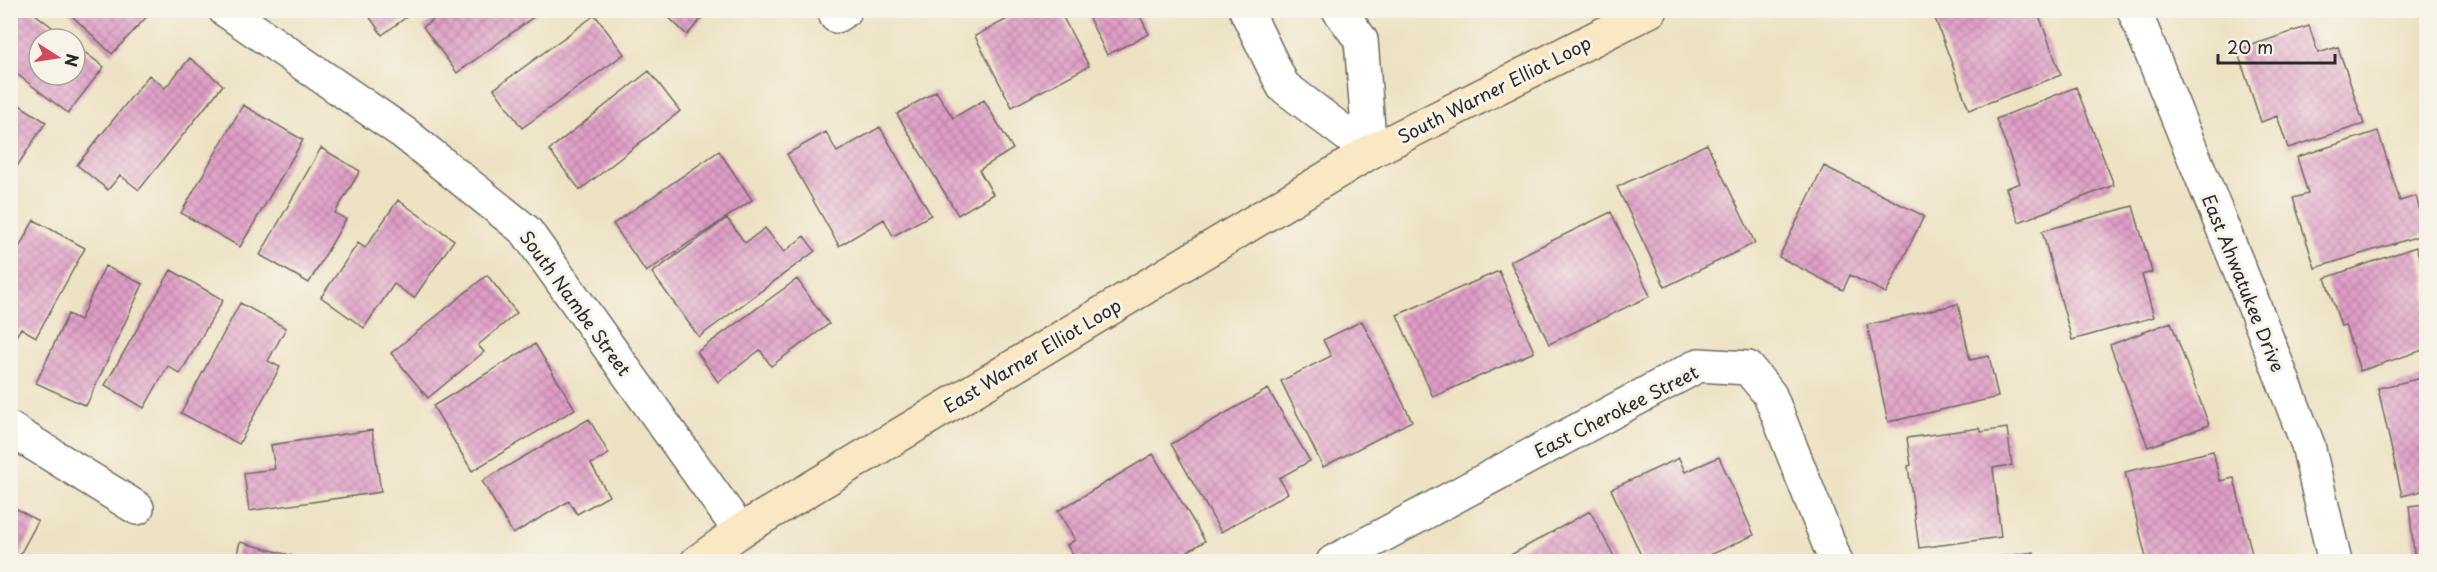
<svg xmlns="http://www.w3.org/2000/svg" width="2437" height="572" viewBox="0 0 2437 572" font-family="'Playpen Sans',sans-serif">
  <style>
    .building { fill: url(#building-cross-hatch) }
    .lines { fill: none; stroke-linecap: round; stroke-linejoin: round }
    .street-casing { stroke: #6f6b60; stroke-width: 36 }
    .secondary-casing { stroke: #6f6b60; stroke-width: 36 }
    .street { stroke: #fff; stroke-width: 33 }
    .secondary { stroke: #fae7c3; stroke-width: 33 }
    .labels { text-anchor: middle; dominant-baseline: central; stroke-width: 6; stroke-linejoin: round; paint-order: stroke }
    .street-label { font-size: 18px; fill: #2b2b2b; stroke: #f7f3e8 }
  </style>
  <defs>
    <pattern id="building-cross-hatch" width="8" height="8" patternUnits="userSpaceOnUse" patternTransform="scale(1.5)"><rect width="8" height="8" fill="#e09ec7"/><path d="M0 0l8 8M0 8l8-8" fill="none" stroke="#b681a2"/></pattern>
  </defs>
  <rect width="100%" height="100%" fill="#f7f3e8"/>
  <filter id="ink" filterUnits="userSpaceOnUse"><feTurbulence type="fractalNoise" baseFrequency=".0167" numOctaves="2"/><feDisplacementMap in="SourceGraphic" scale="12" xChannelSelector="R" yChannelSelector="G"/><feConvolveMatrix kernelMatrix="1 2 1 2 8 2 1 2 1" color-interpolation-filters="sRGB"/></filter>
  <filter id="wash" filterUnits="userSpaceOnUse"><feTurbulence type="fractalNoise" baseFrequency=".008" numOctaves="4" result="noise"/><feDisplacementMap in="SourceGraphic" scale="24" xChannelSelector="R" yChannelSelector="G"/><feGaussianBlur stdDeviation="1.35" result="paint"/><feColorMatrix in="noise" values="0 0 0 0 0 0 0 0 0 0 0 0 0 0 0 0 0 1.4 0 .05"/><feComposite in="paint" operator="in"/></filter>
  <g filter="url(#wash)">
    <rect width="100%" height="100%" fill="#ede2c3"/>
    <g id="blocks">
      <!-- building -->
      <path class="building" d="M19 10H30L67 39H39V75H75V45L104 67 68 113 10 69V11L15 15Z
        M66 10H153L112 54Z
        M365 10H416L382 35Z
        M447 10H543L457 73 423 27Z
        M661 10H709L687 35Z
        M1012 10H1059L1089 66 1012 107 975 36 1015 15Z
        M1085 10H1151L1140 16 1149 34 1107 55Z
        M1932 10H2037L2061 75 1969 110Z
        M595 15 624 54 522 128 494 89Z
        M2309 26 2318 53 2338 47 2364 124 2288 148 2277 116 2261 122 2237 50Z
        M190 58 223 85 139 190 120 175 108 190 77 165 149 75 165 88Z
        M649 71 680 111 580 190 549 150Z
        M2076 87 2114 185 2019 222 2006 188 2020 183 1996 119Z
        M936 91 953 118 984 100 1013 149 979 170 993 194 958 215 897 114Z
        M10 99 46 122 16 168 10 164Z
        M243 105 303 140 240 247 181 213Z
        M880 127 931 215 893 236 884 219 839 246 787 154 826 132 837 152Z
        M2378 131 2400 201 2416 196 2426 234 2315 268 2293 198 2308 194 2297 157Z
        M1707 144 1755 243 1665 287 1617 187Z
        M321 148 360 171 335 213 346 219 309 283 260 255Z
        M719 151 752 200 646 272 613 224Z
        M1824 166 1924 216 1886 293 1850 275 1843 290 1779 257Z
        M398 200 454 240 414 298 394 284 364 328 321 297 358 243 365 248Z
        M2133 206 2152 272 2142 275 2154 317 2072 340 2042 231Z
        M1611 212 1650 296 1549 344 1510 261Z
        M727 218 745 243 765 228 784 252 804 236 815 251 699 337 652 273Z
        M34 220 85 248 36 337 21 328 10 347V264Z
        M2416 247 2426 277V349L2360 371 2345 325 2341 326 2325 278Z
        M105 266 143 284 86 406 36 383 68 314 80 320Z
        M171 270 223 300 180 374 168 366 144 408 105 385Z
        M1499 271 1534 352 1433 397 1397 315Z
        M487 275 517 313 478 345 484 352 428 398 391 353Z
        M797 279 829 324 771 366 760 350 718 382 697 352Z
        M240 303 286 328 268 361 280 367 239 444 181 413Z
        M1958 304 1970 360 1989 356 1998 397 1888 422 1867 325Z
        M1362 321 1412 421 1323 467 1281 381 1331 356 1323 340Z
        M2171 322 2209 425 2148 447 2110 345Z
        M535 344 575 409 472 471 433 406Z
        M2426 377V490L2402 496 2378 388Z
        M1268 389 1310 461 1279 478 1288 493 1221 532 1171 444Z
        M589 419 609 454 591 464 609 496 577 514 569 501 513 534 482 481Z
        M1980 428 1981 432 2007 428 2012 465 1993 468 2001 537 1919 548 1908 466 1911 465 1907 438Z
        M372 430 381 492 249 511 244 473 275 469 271 445Z
        M2213 451 2220 481 2234 478 2252 554 2219 562H2147L2125 472Z
        M1153 454 1205 541 1171 562H1077L1067 545 1075 540 1058 511Z
        M1719 457 1754 535 1695 562H1644L1611 489 1679 458 1685 472Z
        M2426 504V562H2415L2409 506Z
        M10 505 38 521 16 562H10Z
        M1590 511 1617 562H1498Z
        M240 542 312 561V562H235Z
        M2034 552 2036 562H1982V560Z"/>
    </g>
  </g>
  <g filter="url(#ink)">
    <use href="#blocks" fill-opacity="0" stroke="#6f6b60" stroke-width="1.5"/>
    <g class="lines">
      <defs>
        <path id="street" d="M225 10 404 133 526 231 740 531
          M1246 10 1283 86 1370 152
          M1339 10 1361 40 1370 152
          M2134 10 2248 290 2308 445 2335 562
          M836 16 845 10
          M10 429 137 508
          M1333 562 1699 365 1748 368 1770 395 1836 562"/>
        <path id="secondary" d="M697 562 740 531 1370 152 1651 10"/>
      </defs>
      <!-- street casing -->
      <use href="#street" class="street-casing"/>
      <!-- secondary casing -->
      <use href="#secondary" class="secondary-casing"/>
      <!-- street -->
      <use href="#street" class="street"/>
      <!-- secondary -->
      <use href="#secondary" class="secondary"/>
    </g>
  </g>
  <g class="labels">
    <!-- street labels -->
    <g class="street-label">
      <text transform="translate(1494 89) rotate(-27)">South Warner Elliot Loop</text>
      <text transform="translate(2244 283) rotate(68)">East Ahwatukee Drive</text>
      <text transform="translate(576 303) rotate(54)">South Nambe Street</text>
      <text transform="translate(1032 355) rotate(-31)">East Warner Elliot Loop</text>
      <text transform="translate(1616 411) rotate(-27)">East Cherokee Street</text>
    </g>
  </g>
  <!-- margin -->
  <rect width="2437" height="572" fill="none" stroke="#f7f3e8" stroke-width="36"/>
  <!-- north arrow -->
  <g transform="translate(57 57) rotate(102)"><circle r="28" fill="#f7f3e8" stroke="#a5a39c" stroke-width="1.5"/>
  <path d="M0-4.5L10 22L0 15L-10 22Z" fill="#d1495b"/>
  <text y="-9" font-size="16" font-weight="bold" text-anchor="middle" fill="#2b2b2b">N</text>
  </g>
  <!-- scale -->
  <path d="M2218 54v9h117v-9" fill="none" stroke="#2b2b2b" stroke-width="3"/>
  <text x="2227" y="54" font-size="18" fill="#2b2b2b" stroke="#f7f3e8" stroke-width="4.5" paint-order="stroke">20 m</text>
</svg>
